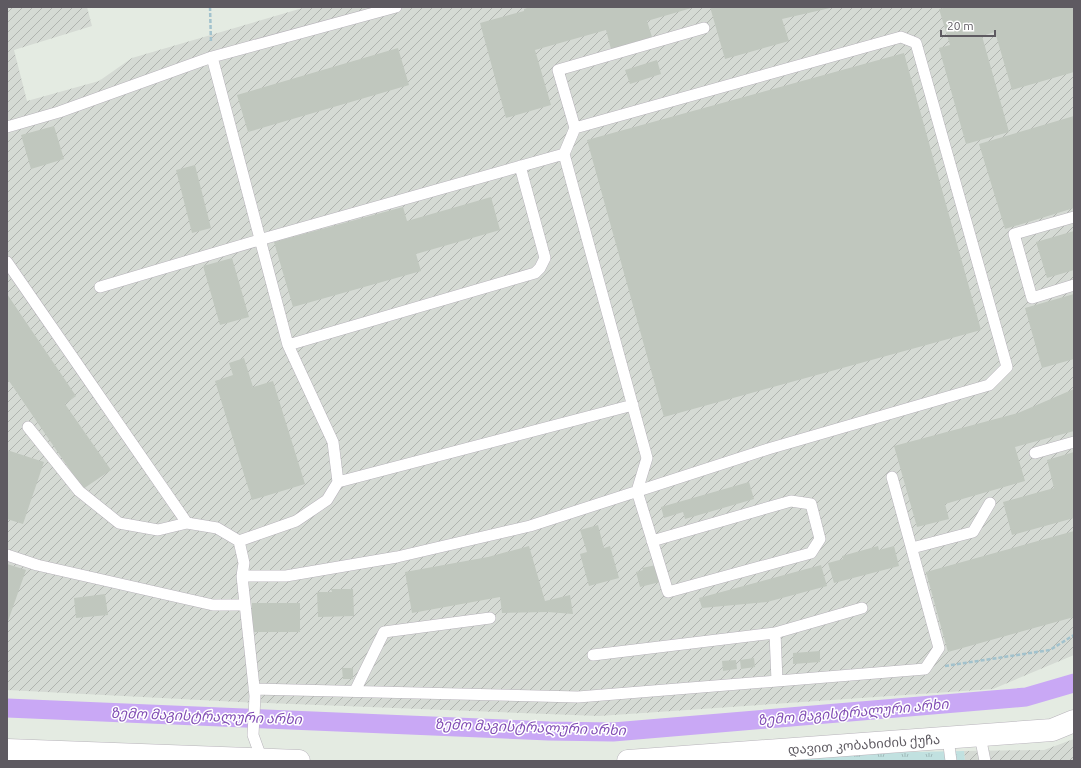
<svg xmlns="http://www.w3.org/2000/svg" width="1081" height="768" viewBox="0 0 1081 768" font-family="Ubuntu,'Noto Sans Georgian',sans-serif">
  <style>
    .industrial { fill: url(#industrial-furrows) }
    .grass { fill: url(#grass-tufts) }
    .lines { fill: none; stroke-linecap: round; stroke-linejoin: round }
    .canal { stroke: #c9a8f5; stroke-width: 19 }
    .building { fill: #c0c7be }
    .service-casing { stroke: #b8b4bb; stroke-width: 12 }
    .tertiary-casing { stroke: #b8b4bb; stroke-width: 23 }
    .path { stroke: #a2c2cd; stroke-width: 2.5; stroke-dasharray: 4 2; stroke-linecap: butt }
    .service { stroke: #fff; stroke-width: 11 }
    .tertiary { stroke: #fff; stroke-width: 22 }
    .labels { text-anchor: middle; dominant-baseline: central; stroke-width: 3; stroke-linejoin: round; paint-order: stroke }
    .street-label { font-size: 13px; fill: #5e5a61; stroke: #fff }
    .water-label { font-size: 14px; font-style: italic; fill: #824eb5; stroke: #fff }
  </style>
  <defs>
    <pattern id="industrial-furrows" width="10" height="10" patternUnits="userSpaceOnUse"><rect width="10" height="10" fill="#d5dad4"/><path d="M-1 1l2-2M0 10L10 0M9 11l2-2" fill="none" stroke="#b0b4af"/></pattern>
    <pattern id="grass-tufts" width="24" height="20" patternUnits="userSpaceOnUse"><rect width="24" height="20" fill="#c1e1e0"/><path d="M3 7l-1-3M5 7V3M7 7l1-3M15 17l-1-3M17 17v-4M19 17l1-3" fill="none" stroke="#a0b9b9"/></pattern>
  </defs>
  <rect width="100%" height="100%" fill="#e4ebe2"/>
  <!-- industrial -->
  <path class="industrial" d="M7 7H87L92 26 14 50 27 101 99 81 132 58 306 7H1074V655L993 689 599 716 239 702 7 690Z
    M1074 739V761H965L964 751 1044 750Z"/>
  <!-- grass -->
  <path class="grass" d="M964 751 965 761H784L863 753Z"/>
  <g class="lines">
    <!-- canal -->
    <path class="canal" d="M7 708 549 731 613 732 1026 697 1074 683"/>
  </g>
  <!-- building -->
  <path class="building" d="M530 7H695L647 21 652 37 611 49 606 30 535 50 551 105 506 118 480 23 524 11V9Z
    M710 7H830V8L782 19 789 41 725 59Z
    M948 7H1074V72L1012 90 995 32 982 36 1009 132 966 144 939 48 950 45 939 9Z
    M398 48 409 85 248 132 237 95Z
    M904 53 981 330 664 417 587 140Z
    M657 60 661 74 630 84 625 70Z
    M1074 116V208L1005 229 979 144Z
    M54 126 64 159 31 169 21 135Z
    M195 165 211 228 192 233 176 170Z
    M491 197 500 230 416 254 421 271 293 307 274 242 403 207 407 221Z
    M1074 231V270L1047 278 1036 242Z
    M232 258 249 317 220 325 203 266Z
    M7 294 76 396 65 404 111 470 83 489 9 381 7 383Z
    M1074 294V359L1042 368 1025 308Z
    M244 358 253 387 273 381 305 484 252 500 215 381 233 375 229 363Z
    M1074 389V431L1015 447 1025 481 945 504 949 519 917 527 894 446 1018 413Z
    M7 450 44 462 23 524 7 519Z
    M1074 452V518L1012 535 1003 502 1054 488 1047 460Z
    M749 482 754 499 685 519 683 512 664 518 661 507Z
    M598 525 604 548 610 546 619 578 589 586 580 554 587 552 580 530Z
    M1074 531V617L948 652 926 572Z
    M529 546 545 601 570 595 573 614 548 612 502 613 500 597 412 613 405 572 488 557Z
    M878 546 879 550 894 546 899 566 834 583 828 563 843 559 842 556Z
    M7 564 26 570 7 624Z
    M656 565 660 582 640 587 636 572 643 570 642 568Z
    M821 565 827 586 767 602 702 608 699 598Z
    M331 589H353L354 616 318 617 317 592H332Z
    M105 594 108 615 76 618 74 598Z
    M252 603H300V632H252Z
    M820 651V662L793 664V653Z
    M754 658 755 667 741 669 740 660Z
    M736 660 737 669 723 671 722 661Z
    M342 668H353V679H343Z"/>
  <g class="lines">
    <defs>
      <path id="service" d="M212 57 288 345 333 442 338 482 327 500 296 521 239 541
        M7 127 59 112 212 57 396 7
        M564 154 647 458 637 491 668 592 811 553 820 539 811 504 791 501 652 541
        M1074 217 1014 234 1032 298 1074 285
        M7 262 187 523
        M100 287 259 240 564 154 575 128 558 70 704 28
        M288 345 535 273 540 268 545 258 520 166
        M28 427 79 491 119 523 158 530 187 523 217 528 239 541 244 563 242 576 255 696 253 735 262 760
        M1035 453 1074 442
        M338 482 633 405
        M912 548 973 532 990 503
        M7 555 37 565 213 605H245
        M242 576H286L397 557 530 526 768 449 989 385 1007 367 916 43 901 37 575 128
        M775 633 777 681
        M593 655 775 633 862 608
        M254 689 578 697 925 669 939 648 892 477
        M355 691 384 632 490 618
        M980 736 985 761
        M948 738 951 761"/>
      <path id="tertiary" d="M7 750 299 761
        M628 761 1052 730 1074 721"/>
    </defs>
    <!-- service casing -->
    <use href="#service" class="service-casing"/>
    <!-- tertiary casing -->
    <use href="#tertiary" class="tertiary-casing"/>
    <!-- path -->
    <path class="path" d="M210 7 211 43
      M945 666 1050 650 1074 635"/>
    <!-- service -->
    <use href="#service" class="service"/>
    <!-- tertiary -->
    <use href="#tertiary" class="tertiary"/>
  </g>
  <g class="labels">
    <!-- street labels -->
    <g class="street-label">
      <text transform="translate(864 744) rotate(-4)">დავით კობახიძის ქუჩა</text>
    </g>
    <!-- water labels -->
    <g class="water-label">
      <text transform="translate(853 712) rotate(-5)">ზემო მაგისტრალური არხი</text>
      <text transform="translate(206 716) rotate(2)">ზემო მაგისტრალური არხი</text>
      <text transform="translate(530 727) rotate(2)">ზემო მაგისტრალური არხი</text>
    </g>
  </g>
  <!-- border -->
  <rect width="1081" height="768" fill="none" stroke="#5e5a61" stroke-width="16"/>
  <!-- scale -->
  <path d="M941 30v6h54v-6" fill="none" stroke="#5e5a61" stroke-width="2"/>
  <text x="947" y="30" font-size="12" fill="#5e5a61" stroke="#ffffff" stroke-width="3" paint-order="stroke">20 m</text>
</svg>
